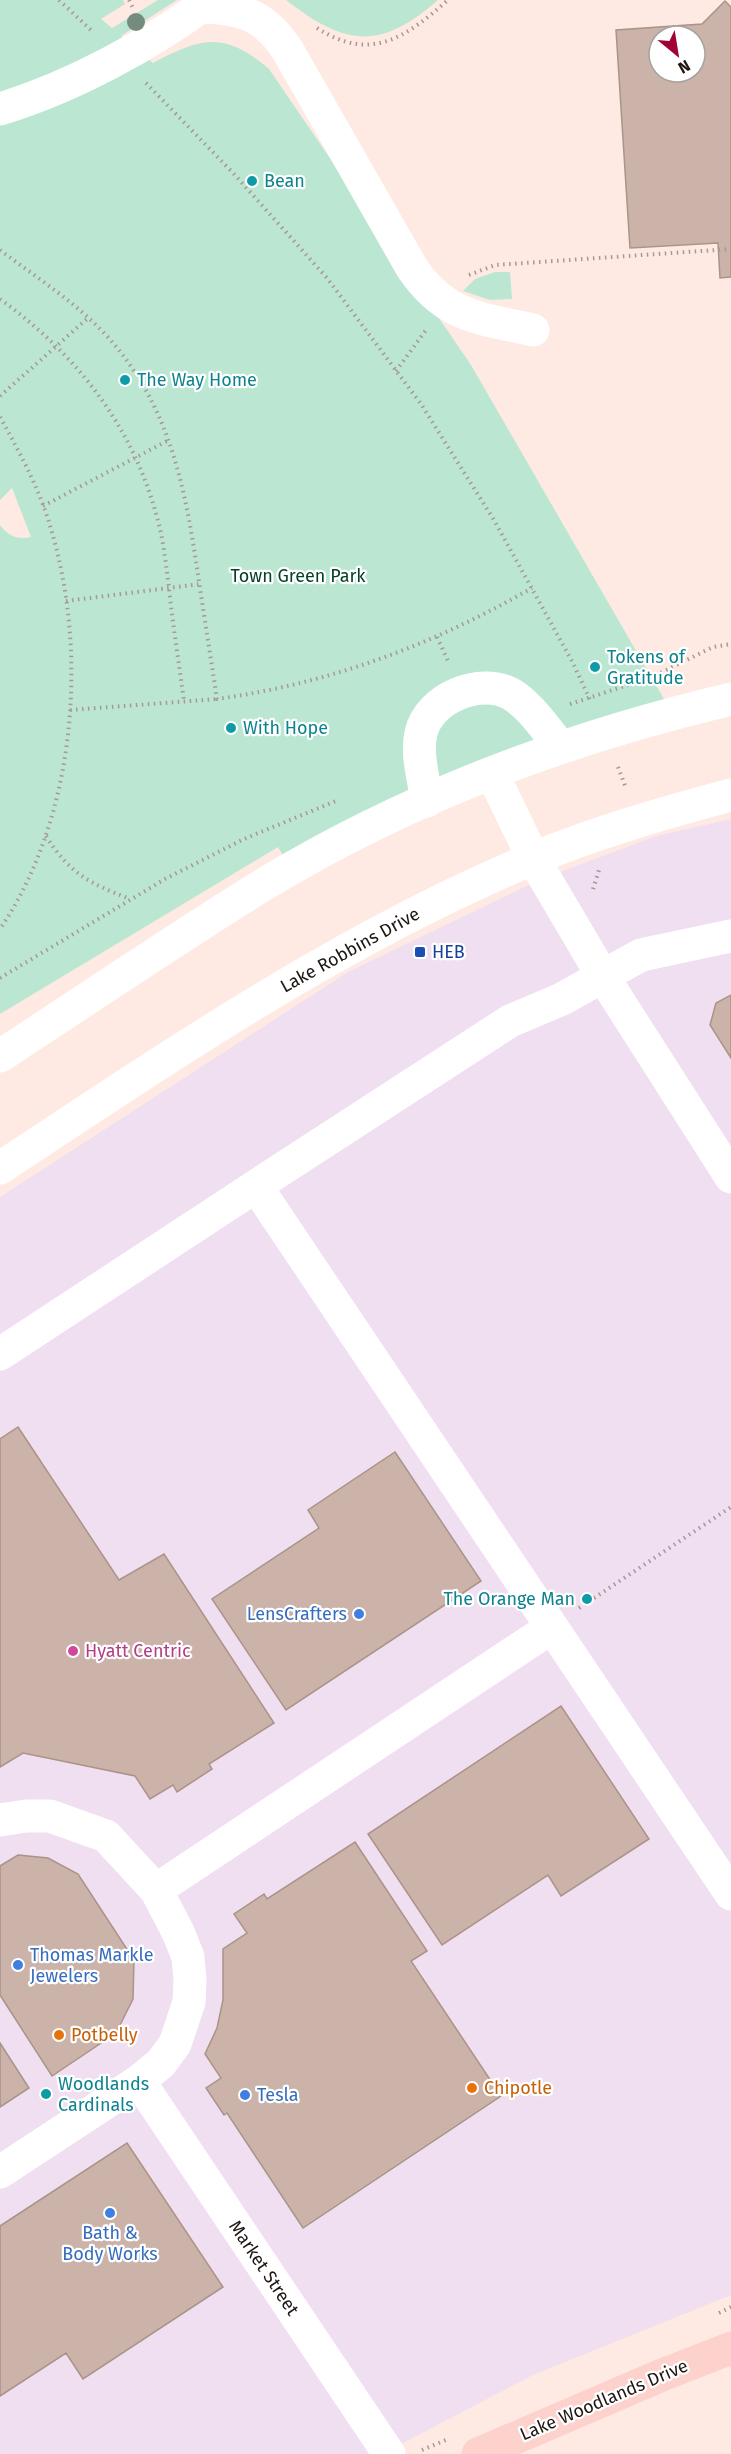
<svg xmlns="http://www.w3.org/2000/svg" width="731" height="2454" viewBox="0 0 731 2454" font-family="'Fira Sans',sans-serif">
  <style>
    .commercial { fill: #efdff1 }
    .green { fill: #bbe7d2 }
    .building { fill: #cbb3a9; stroke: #aa9389; stroke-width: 1.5; fill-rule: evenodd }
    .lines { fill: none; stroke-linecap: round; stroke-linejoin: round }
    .path { stroke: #a79891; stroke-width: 4; stroke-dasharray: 1.5 4.5; stroke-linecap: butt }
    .minor { stroke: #fff; stroke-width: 33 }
    .major { stroke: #fed2cc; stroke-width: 33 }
    .tree { fill: #748c7e }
    .culture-dot { fill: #0f9aa8; stroke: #fff; stroke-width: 2 }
    .transit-dot { fill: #1a4fb4; stroke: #fff; stroke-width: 2 }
    .shop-dot { fill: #3f7fe0; stroke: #fff; stroke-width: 2 }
    .hotel-dot { fill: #d1479c; stroke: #fff; stroke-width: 2 }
    .food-dot { fill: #e8710a; stroke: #fff; stroke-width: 2 }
    .labels { text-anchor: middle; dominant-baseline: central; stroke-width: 4.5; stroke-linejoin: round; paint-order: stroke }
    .culture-label { font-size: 18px; fill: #0d838f; stroke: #fff; text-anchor: start }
    .park-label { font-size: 18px; fill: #04402c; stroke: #fff }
    .street-label { font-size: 18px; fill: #1e1612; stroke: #fff }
    .transit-label { font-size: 18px; fill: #164399; stroke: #fff; text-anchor: start }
    .shop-label { font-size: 18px; fill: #366cbe; stroke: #fff; text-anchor: start }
    .hotel-label { font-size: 18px; fill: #b23c85; stroke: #fff; text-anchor: start }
    .food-label { font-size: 18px; fill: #c56008; stroke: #fff; text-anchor: start }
  </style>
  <rect width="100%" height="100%" fill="#feeae2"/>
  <!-- commercial -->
  <path class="commercial" d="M731 819V2295L533 2375 382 2454H0V1197L348 972 539 880 656 836Z"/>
  <!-- green -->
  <path class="green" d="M0 0H123L125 4 101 19 112 28 158 0H177L121 36 153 63C201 37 225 31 269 69L471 365 672 713 291 870 278 847 0 1014V525C8 536 18 540 31 537L12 488 0 500Z
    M286 0H438C380 51 345 46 286 0Z
    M495 272H510L512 299 490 300 463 291 475 279Z"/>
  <!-- building -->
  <path class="building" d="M725 1 731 7V277L720 278 718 243 630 248 616 30 702 24ZM659 36H695V72H659Z
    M731 995V1058L710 1025 716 1003Z
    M18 1427 119 1580 164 1554 274 1723 209 1764 212 1769 177 1792 173 1785 150 1799 135 1776 23 1753 0 1767V1439Z
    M395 1452 481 1581 286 1710 212 1599 319 1528 308 1510Z
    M561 1706 649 1839 561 1896 548 1875 442 1945 368 1834Z
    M355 1842 427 1951 411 1961 501 2096 303 2228 227 2113 224 2115 206 2088 221 2078 205 2054 217 2028 223 2000V1949L247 1933 234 1914 264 1894 267 1899Z
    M18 1855 48 1858 78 1874 134 1960 133 1999 116 2033 52 2076 0 1995V1866Z
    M0 2043 29 2088 0 2107Z
    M127 2143 223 2287 83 2379 66 2353 0 2396V2226Z"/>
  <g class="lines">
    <!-- path -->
    <path class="path" d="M59 0 93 32
      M129 0 133 8
      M317 28C371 63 406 37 448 0
      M146 83 234 174 327 278 421 404 494 520 573 663 591 702
      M0 250C36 277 75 302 106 335 171 406 186 491 199 582 205 621 211 660 217 699 331 683 432 645 532 588
      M469 275 495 265 731 249
      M0 299C77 355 134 427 158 521 164 543 166 566 169 588 173 626 179 664 184 701
      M396 371 426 330
      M0 396 88 318
      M0 417C20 453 40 490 51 529 89 656 75 819 0 929
      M43 506 169 440
      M66 601 200 584
      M437 637 448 661
      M570 704 652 677 713 647 731 644
      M70 710 217 699
      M618 767 626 788
      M46 836C70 874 89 883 130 899
      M593 889 599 870
      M0 978 165 879 244 839 336 801
      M579 1608 731 1507
      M719 2313 731 2307
      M422 2450 446 2440"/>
    <!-- minor -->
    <path class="minor" d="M201 7C242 8 265 15 288 51L412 268C445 317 479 318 533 330
      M0 109C72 87 150 45 210 0
      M492 773 533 858 602 975 731 1177
      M427 801C424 780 416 754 421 733 429 698 480 677 511 694 531 706 546 730 561 747
      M731 936 641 955 562 999 510 1021 256 1186 731 1894
      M0 1056C86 1000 171 942 258 888 403 799 566 738 731 699
      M0 1168C172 1055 342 938 532 859 597 832 664 813 731 795
      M0 1354 256 1186
      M0 1820 26 1816H50L106 1836 156 1890 178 1932 188 1957 190 1981 189 2002 175 2044 161 2063 139 2081 0 2172
      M156 1890 552 1627
      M139 2081 389 2454"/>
    <!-- major -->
    <path class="major" d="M478 2454 662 2375 731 2348"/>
  </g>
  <!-- trees -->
  <circle class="tree" cx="136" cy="22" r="9"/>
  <!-- markers -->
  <g class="culture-dot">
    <circle cx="252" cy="181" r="6"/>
    <circle cx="125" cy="380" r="6"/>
    <circle cx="595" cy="667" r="6"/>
    <circle cx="231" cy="728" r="6"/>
    <circle cx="587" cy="1599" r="6"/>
    <circle cx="46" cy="2094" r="6"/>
  </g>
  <rect class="transit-dot" x="414" y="946" width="12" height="12" rx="3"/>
  <g class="shop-dot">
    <circle cx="359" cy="1614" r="6"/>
    <circle cx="18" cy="1965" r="6"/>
    <circle cx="245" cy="2095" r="6"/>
    <circle cx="110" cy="2213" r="6"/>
  </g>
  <circle class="hotel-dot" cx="73" cy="1651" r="6"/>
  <g class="food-dot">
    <circle cx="59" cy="2035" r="6"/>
    <circle cx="472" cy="2088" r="6"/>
  </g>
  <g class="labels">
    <!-- culture labels -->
    <g class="culture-label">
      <text x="264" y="181">Bean</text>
      <text x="137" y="380">The Way Home</text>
      <text x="607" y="657">Tokens of<tspan x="607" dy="21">Gratitude</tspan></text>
      <text x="243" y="728">With Hope</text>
      <text x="575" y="1599" text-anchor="end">The Orange Man</text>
      <text x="58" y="2084">Woodlands<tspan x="58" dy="21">Cardinals</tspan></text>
    </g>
    <!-- park labels -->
    <g class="park-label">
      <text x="298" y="576">Town Green Park</text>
    </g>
    <!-- street labels -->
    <g class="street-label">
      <text transform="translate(350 950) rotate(-29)">Lake Robbins Drive</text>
      <text transform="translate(264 2268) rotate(56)">Market Street</text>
      <text transform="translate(604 2400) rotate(-23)">Lake Woodlands Drive</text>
    </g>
    <!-- transit labels -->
    <g class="transit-label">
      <text x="432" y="952">HEB</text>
    </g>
    <!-- shop labels -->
    <g class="shop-label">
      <text x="347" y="1614" text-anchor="end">LensCrafters</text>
      <text x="30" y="1955">Thomas Markle<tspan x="30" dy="21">Jewelers</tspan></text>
      <text x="257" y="2095">Tesla</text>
      <text x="110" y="2233" text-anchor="middle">Bath &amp;<tspan x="110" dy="21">Body Works</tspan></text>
    </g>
    <!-- hotel labels -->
    <g class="hotel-label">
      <text x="85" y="1651">Hyatt Centric</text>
    </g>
    <!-- food labels -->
    <g class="food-label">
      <text x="71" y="2035">Potbelly</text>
      <text x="484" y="2088">Chipotle</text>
    </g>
  </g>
  <!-- north arrow -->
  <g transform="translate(677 54) rotate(150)"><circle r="28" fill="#ffffff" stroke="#a5a2a0" stroke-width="1.5"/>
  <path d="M0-4.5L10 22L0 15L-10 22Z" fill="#a20233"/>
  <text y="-9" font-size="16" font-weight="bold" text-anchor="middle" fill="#1e1612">N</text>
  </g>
</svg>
